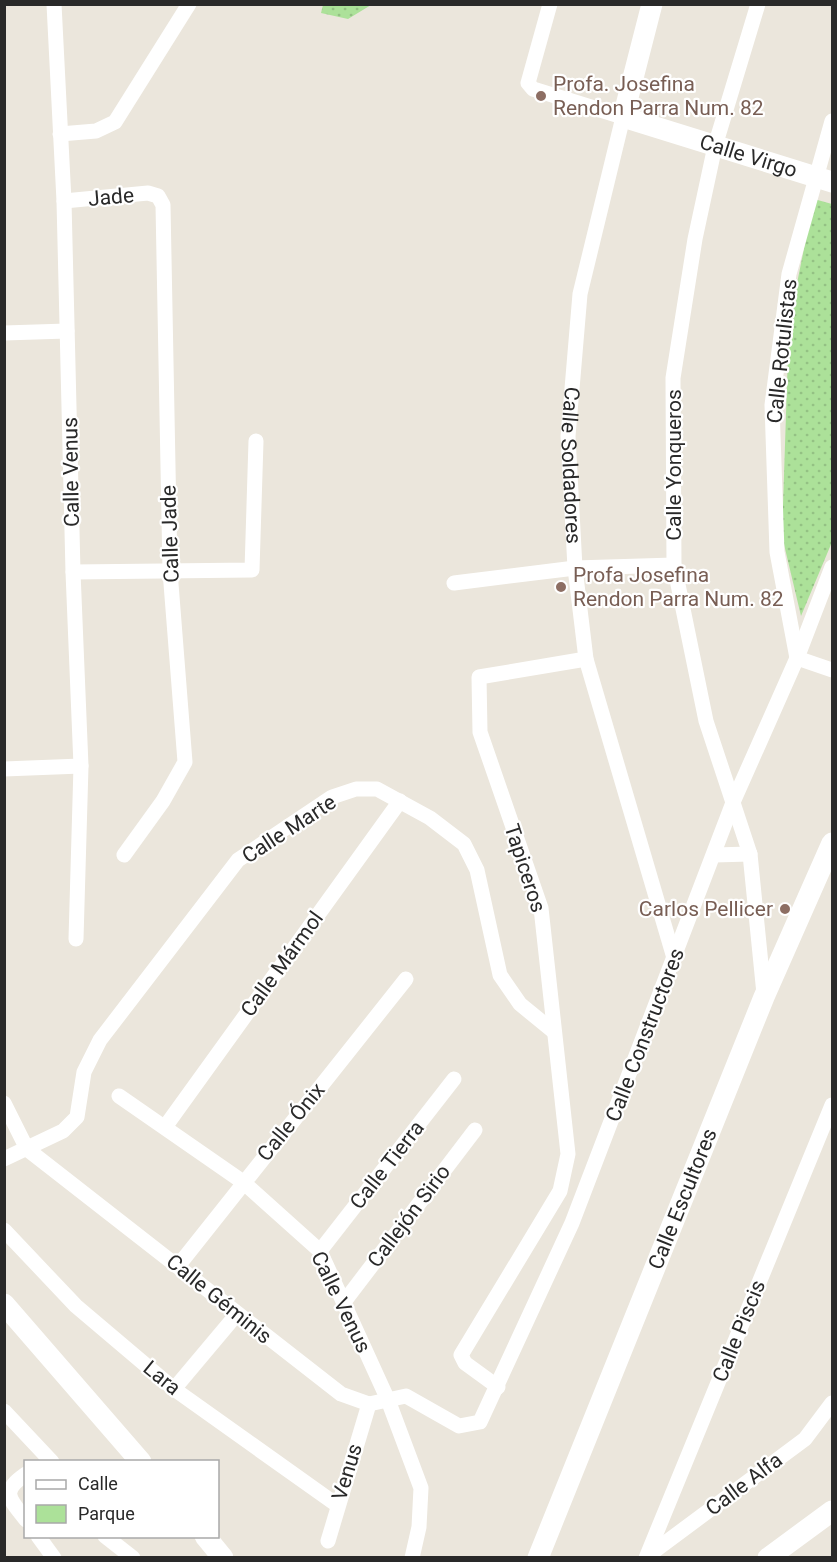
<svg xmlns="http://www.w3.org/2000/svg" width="837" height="1562" viewBox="0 0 837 1562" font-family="Roboto,sans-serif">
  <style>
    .green { fill: url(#green-dots) }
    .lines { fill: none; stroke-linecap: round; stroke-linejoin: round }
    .street { stroke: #fff; stroke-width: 15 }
    .secondary { stroke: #fff; stroke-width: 21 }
    .education-dot { fill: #8d6e63; stroke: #fff; stroke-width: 2 }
    .labels { text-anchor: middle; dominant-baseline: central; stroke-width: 4.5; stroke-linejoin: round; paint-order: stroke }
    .education-label { font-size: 21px; fill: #785e54; stroke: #fff; text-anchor: start }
    .street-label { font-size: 21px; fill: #292929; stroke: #fff }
  </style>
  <defs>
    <pattern id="green-dots" width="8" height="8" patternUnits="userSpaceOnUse" patternTransform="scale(1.5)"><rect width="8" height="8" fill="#ace199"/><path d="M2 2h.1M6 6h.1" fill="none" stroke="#94c184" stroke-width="1.8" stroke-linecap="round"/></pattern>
  </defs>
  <rect width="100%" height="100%" fill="#ebe6dc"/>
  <!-- green -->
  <path class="green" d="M323 5V4L371 5 348 19 321 13Z
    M814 199 832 204V542L801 616 782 536 789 323Z"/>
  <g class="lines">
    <!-- street -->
    <g class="street">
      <path d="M54 4 64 201 73 572 81 766 76 939"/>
      <path id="s1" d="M550 4 528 83 533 89 623 117 580 294 568 436 575 568 586 659 674 958"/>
      <path d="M758 4 715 146 695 239 673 378 674 565 706 721 750 854 764 994"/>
      <path d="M832 121 789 274 772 405 777 552 797 658 832 670"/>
      <path d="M60 134 96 131 115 122 189 4"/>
      <path d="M64 201 148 193 158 196 163 205 170 571 185 762 163 801 124 855"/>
      <path d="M4 333 67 331"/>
      <path d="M73 572 252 570 256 441"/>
      <path d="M454 583 575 568 674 565"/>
      <path d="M4 769 81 766"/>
      <path d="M714 855 750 854"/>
      <path d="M119 1096 243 1182 320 1251 388 1400 421 1488 419 1527 412 1558"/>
      <path d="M4 1103 27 1149 341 1394 369 1404 406 1396 459 1426 480 1422 572 1223 734 800 797 658 832 567"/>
      <path d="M165 1127 400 801"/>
      <path d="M4 1159 63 1131 77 1117 84 1072 100 1040 238 860 332 797 356 789H377L430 818 464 844 477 870 500 975 520 1004 553 1031"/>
      <path d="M4 1230 76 1306 174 1389 337 1505"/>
      <path d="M320 1251 454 1079"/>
      <path d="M178 1266 406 979"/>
      <path d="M344 1302 475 1130"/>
      <path d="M498 1387 465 1363 461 1355 560 1191 568 1154 541 908 480 732 479 677 586 659"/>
      <path d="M174 1389 237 1314"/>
      <path d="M4 1411 52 1462"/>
      <path d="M26 1474C0 1492 9 1498 26 1520"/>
      <path d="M38 1536 54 1558"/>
      <path d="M105 1536 133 1558"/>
      <path d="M328 1541 369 1404"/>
      <path d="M649 1555 805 1439 832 1403"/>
      <path d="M646 1558 832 1105"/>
    </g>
    <!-- secondary -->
    <g class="secondary">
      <path id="s2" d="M652 4 623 117 832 182"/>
      <path d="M4 1304 141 1462"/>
      <path d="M205 1536 223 1558"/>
      <path id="s3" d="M538 1558 764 997 832 843"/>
      <path d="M768 1558 832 1511"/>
    </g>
  </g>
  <!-- markers -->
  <g class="education-dot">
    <circle cx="541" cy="96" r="6"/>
    <circle cx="561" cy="587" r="6"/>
    <circle cx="785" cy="909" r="6"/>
  </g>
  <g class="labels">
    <!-- education labels -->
    <g class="education-label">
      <text x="553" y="84">Profa. Josefina<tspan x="553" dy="24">Rendon Parra Num. 82</tspan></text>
      <text x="573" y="575">Profa Josefina<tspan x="573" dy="24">Rendon Parra Num. 82</tspan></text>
      <text x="773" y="909" text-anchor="end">Carlos Pellicer</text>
    </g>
    <!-- street labels -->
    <g class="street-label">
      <text stroke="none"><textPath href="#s2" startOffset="248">Calle Virgo</textPath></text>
      <text transform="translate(111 197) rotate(-5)">Jade</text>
      <text transform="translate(782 351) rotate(-84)">Calle Rotulistas</text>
      <text stroke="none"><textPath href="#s1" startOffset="538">Calle Soldadores</textPath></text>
      <text transform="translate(674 465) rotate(-90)">Calle Yonqueros</text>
      <text transform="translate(71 472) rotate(-91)">Calle Venus</text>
      <text transform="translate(170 534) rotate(-92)">Calle Jade</text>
      <text transform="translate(289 829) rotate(-33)">Calle Marte</text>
      <text transform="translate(525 868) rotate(72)">Tapiceros</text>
      <text transform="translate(282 964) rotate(-54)">Calle Mármol</text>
      <text transform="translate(645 1035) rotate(-69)">Calle Constructores</text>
      <text transform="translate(291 1122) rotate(-51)">Calle Ónix</text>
      <text transform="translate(387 1165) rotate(-52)">Calle Tierra</text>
      <text stroke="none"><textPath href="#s3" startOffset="387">Calle Escultores</textPath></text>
      <text transform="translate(409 1216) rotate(-53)">Callejón Sirio</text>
      <text transform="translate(219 1299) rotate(39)">Calle Géminis</text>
      <text transform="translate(341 1302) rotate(64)">Calle Venus</text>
      <text transform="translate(739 1331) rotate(-68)">Calle Piscis</text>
      <text transform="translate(162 1378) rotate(39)">Lara</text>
      <text transform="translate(347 1472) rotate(-73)">Venus</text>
      <text transform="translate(744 1484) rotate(-37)">Calle Alfa</text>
    </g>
  </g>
  <!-- border -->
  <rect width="837" height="1562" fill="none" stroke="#292929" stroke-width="12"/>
  <!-- legend -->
  <rect x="24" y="1460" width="195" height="78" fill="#ffffff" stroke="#a9a9a9" stroke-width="1.5"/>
  <rect x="36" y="1480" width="30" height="9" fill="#ffffff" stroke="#a9a9a9" stroke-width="1.5"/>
  <text x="78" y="1490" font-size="18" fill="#292929">Calle</text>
  <rect x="36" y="1505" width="30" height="18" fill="#ace199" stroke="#a9a9a9" stroke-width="1.5"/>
  <text x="78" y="1520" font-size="18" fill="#292929">Parque</text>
</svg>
